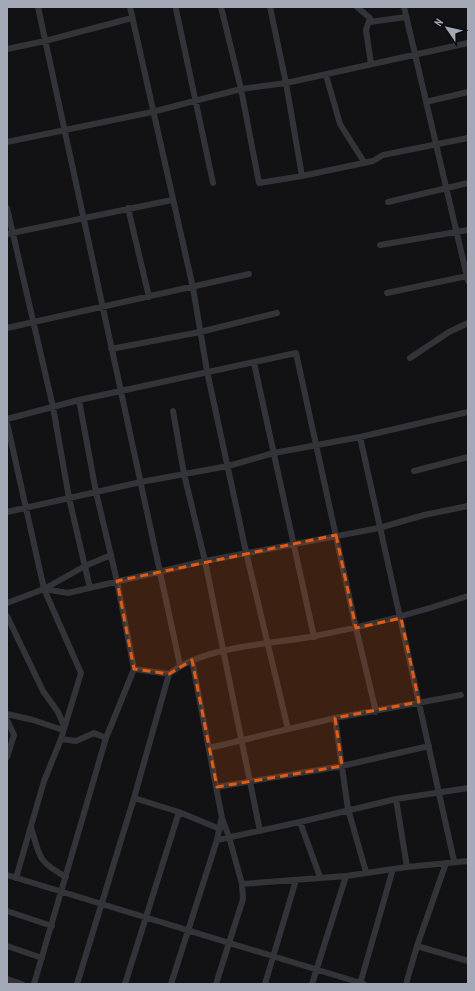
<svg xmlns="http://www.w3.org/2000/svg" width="475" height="991" viewBox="0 0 475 991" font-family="'PT Sans Narrow',sans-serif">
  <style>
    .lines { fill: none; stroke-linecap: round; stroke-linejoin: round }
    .minor { stroke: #333439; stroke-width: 6 }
    .marked { fill: #e8590c; fill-opacity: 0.2; stroke: #e8590c; stroke-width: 3; stroke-dasharray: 8 5; stroke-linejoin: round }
  </style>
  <rect width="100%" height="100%" fill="#121214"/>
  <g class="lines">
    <!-- minor -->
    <path class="minor" d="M38 7 180 665
      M130 7 193 288 207 371 246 552 288 729
      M221 7 241 89 259 183 302 176 373 161 383 155 468 138
      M270 7 286 83 302 176
      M357 7 370 18 366 30 371 64
      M404 7 468 281
      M176 9 213 183
      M370 22 406 17
      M7 49 45 41 132 18
      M326 75 340 124 364 162
      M426 102 468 92
      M7 142 152 112 241 89 286 83 468 43
      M388 202 468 183
      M7 208 53 407 69 498 90 588
      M128 208 149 297
      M7 234 172 200
      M380 245 468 230
      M387 293 467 276
      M7 328 249 274
      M111 349 200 332 277 313
      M410 358 449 332 468 323
      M254 363 314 637
      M173 411 184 474 205 561 260 831
      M7 419 79 400 296 353 356 628 376 712
      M7 423 44 589 81 673 61 739 44 781 16 878
      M360 437 454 861
      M414 471 468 457
      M7 512 141 482 228 466 274 453 360 437 468 412
      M44 589 68 593 205 561 379 528 424 515 468 506
      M7 603 44 589 85 566 111 555
      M7 616 43 691 58 712 64 726
      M192 660 222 818 229 837 242 884 243 899 216 984
      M134 669 169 674C206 645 269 645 315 636 368 626 417 613 468 596
      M7 714 33 720 63 730
      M335 718 348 809 366 872
      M7 720 14 735 7 757
      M61 739 76 741 94 733 106 738
      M209 748 335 718 461 695
      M217 787 342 766 429 746
      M134 798 179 812 220 829
      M396 799 407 867
      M300 822 320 877
      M31 827C40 857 37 861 66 877
      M217 840 300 822 396 799 468 788
      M7 875 364 984
      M242 884 346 876 407 867 468 861
      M7 911 52 926
      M7 946 42 958
      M417 946 468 961
      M7 979 22 984
      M34 984 106 738 134 669 117 581 96 492 79 400
      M77 984 134 798 169 674
      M125 984 179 812
      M171 984 217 840 221 820
      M265 984 296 880
      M312 984 346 876
      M360 984 393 869
      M406 984 417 946 446 863"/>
  </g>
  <!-- marked area -->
  <path class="marked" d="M336 535 356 628 401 618 419 702 335 718 342 766 217 787 192 660 169 674 134 669 117 581Z"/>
  <!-- border -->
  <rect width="475" height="991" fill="none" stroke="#a3a9b6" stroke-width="16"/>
  <!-- north arrow -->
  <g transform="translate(447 28) rotate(304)" stroke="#0d0d0f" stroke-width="3" paint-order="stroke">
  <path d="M0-3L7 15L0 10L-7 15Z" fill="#a3a9b6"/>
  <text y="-6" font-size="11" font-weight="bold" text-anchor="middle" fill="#a3a9b6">N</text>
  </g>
</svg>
